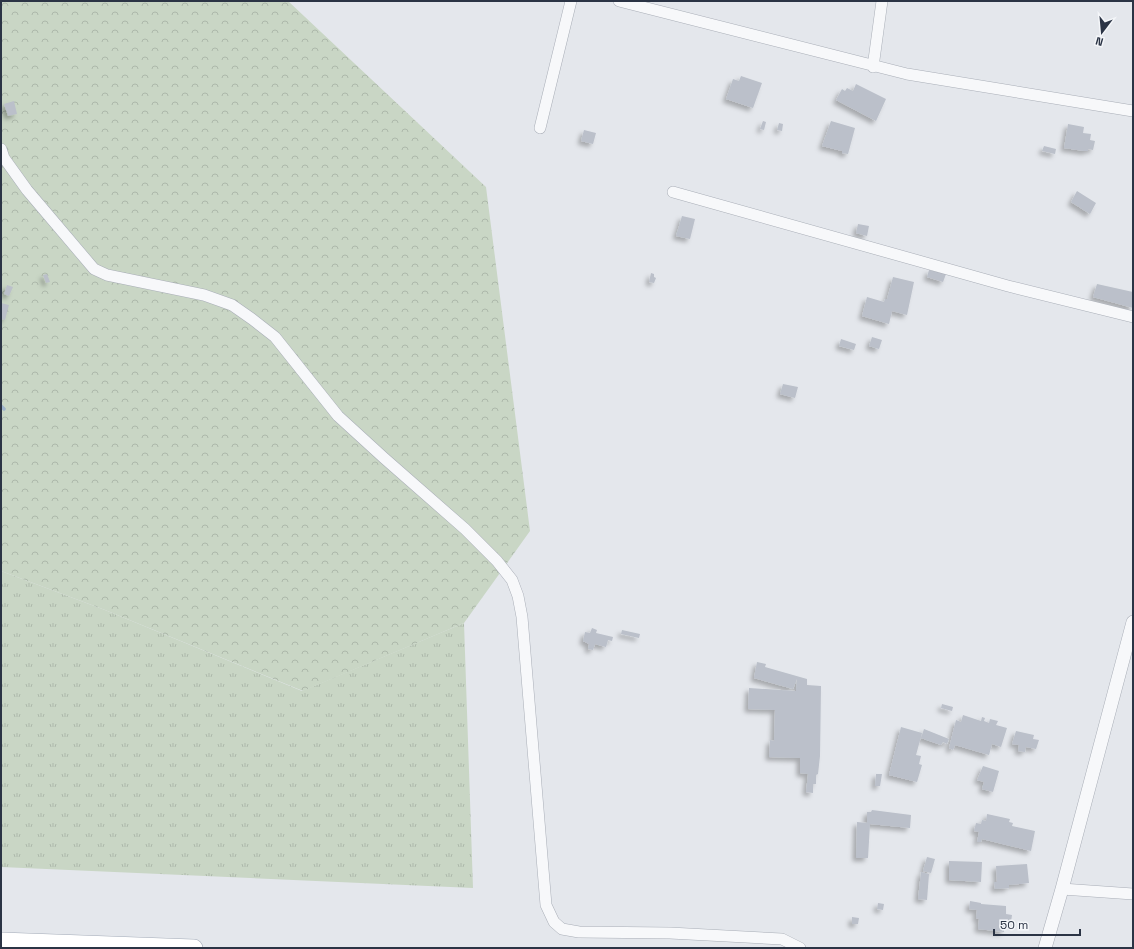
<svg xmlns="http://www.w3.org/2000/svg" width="1134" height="949" viewBox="0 0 1134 949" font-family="'Space Grotesk',sans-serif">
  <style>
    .grass { fill: url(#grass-tufts) }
    .forest { fill: url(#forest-crowns) }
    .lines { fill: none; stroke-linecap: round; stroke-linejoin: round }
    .stream { stroke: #9fb4cc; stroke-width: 3.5 }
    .building { fill: #bbc0ca; filter: url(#shadow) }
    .minor-casing { stroke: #a9aeb7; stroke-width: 12 }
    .tertiary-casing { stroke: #a9aeb7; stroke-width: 14 }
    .primary-casing { stroke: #a3abb8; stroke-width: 18 }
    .minor { stroke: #f7f8fa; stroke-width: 11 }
    .tertiary { stroke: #f7f8fa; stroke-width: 13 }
    .primary { stroke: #fff; stroke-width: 17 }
  </style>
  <defs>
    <pattern id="grass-tufts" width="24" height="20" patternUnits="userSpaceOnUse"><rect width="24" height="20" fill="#c9d6c5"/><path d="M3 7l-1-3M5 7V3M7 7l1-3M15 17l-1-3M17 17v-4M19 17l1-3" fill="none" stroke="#adb8ab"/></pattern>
    <pattern id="forest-crowns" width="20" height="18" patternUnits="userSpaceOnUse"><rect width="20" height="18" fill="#c9d6c5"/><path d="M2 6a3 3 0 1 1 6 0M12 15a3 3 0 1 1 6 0" fill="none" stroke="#adb8ab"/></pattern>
    <filter id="shadow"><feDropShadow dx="-3.5" dy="3.5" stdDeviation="2" flood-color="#0004"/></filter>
  </defs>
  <rect width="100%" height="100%" fill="#e4e7ec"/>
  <!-- grass -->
  <path class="grass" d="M1 571 105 610 302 691 464 623 473 888 1 867Z"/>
  <!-- forest -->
  <path class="forest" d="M1 1H288L486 187 530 531 464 623 303 691 105 610 1 571Z"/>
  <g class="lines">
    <!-- stream -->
    <path class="stream" d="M1 406 4 409"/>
  </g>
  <!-- building -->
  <path class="building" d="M741 76 762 83 753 108 726 99 733 79 739 81Z
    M856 84 886 99 876 121 836 100 842 89 845 91 847 88 853 91Z
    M14 101 17 114 8 116 4 104Z
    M763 121 766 122 764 130 760 129Z
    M831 121 855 128 848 154 842 153V151L822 146Z
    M779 123 783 124 782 131 777 130Z
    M1068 124 1084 127 1083 133 1091 134 1090 140 1095 141 1093 150 1088 149V151H1084L1064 148Z
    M584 130 596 133 593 144 581 141Z
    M1044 146 1056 149 1055 154 1042 151Z
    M1077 191 1096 203 1090 214 1071 202Z
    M682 216 695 219 690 239 676 236Z
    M858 224 869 226 867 236 856 233Z
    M929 270 946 274 943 282 927 277Z
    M651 273 654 274V277L656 278 654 283 649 282Z
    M47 274 50 282 46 283 43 275Z
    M893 277 914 282 907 315 892 311 889 324 862 316 867 297 884 302 885 299H887Z
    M1097 284 1133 292V308L1093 297Z
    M7 285 13 287 9 296 4 294Z
    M1 303 9 305 5 320 1 319Z
    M872 337 882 340 879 349 869 346Z
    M841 339 856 344 854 350 839 346Z
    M783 384 798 387 795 398 780 394Z
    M592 628 597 630 596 633 613 637 612 641 608 640 606 647 595 644 593 650 588 649 589 644 583 641 585 632 590 633Z
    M622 630 640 634 639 638 621 634Z
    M757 662 766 664 765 667 807 679V685L821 686 820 756 818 774 816 775V784H813V793L806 792 808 774 800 773V758L769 757 770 740 774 741 775 710 748 709 749 688 796 691 797 679 793 689 754 678Z
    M942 704 953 707 952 711 941 708Z
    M963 715 981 721 982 717 985 718 984 721 989 723 990 719 998 721 996 725 1007 728 1001 747 992 744 989 755 955 745 953 750 949 748 956 720 961 722Z
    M901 727 922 733 916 755 921 756 919 764 922 765 917 782 889 775Z
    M924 729 949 739 947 744 943 742 941 745 921 738Z
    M1016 731 1034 735 1033 739 1039 740 1036 749 1026 747 1025 752 1018 751 1019 745 1012 744Z
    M983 766 999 771 993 792 982 789 984 782 977 780Z
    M876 774H882L880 786H875Z
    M872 810 911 815 910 828 870 824 868 858H856L857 822 867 823V812H871Z
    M987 814 1010 819 1009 822 1013 823 1012 826 1035 831 1031 851 982 839 981 842H977L979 832 974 831 976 823 981 824 982 820 986 821Z
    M927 857 935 859 931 873 923 871Z
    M949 861 982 862 981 882 949 880Z
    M1027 864 1029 883 1009 885V888L995 889 994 882H997L996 866Z
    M921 872 929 874 927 900 918 899Z
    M970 901 981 903V904L1006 906V914L1012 915 1011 922 1005 921 1004 932 978 929 979 919 976 918 977 910 969 909Z
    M878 903 884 904 883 910 877 909Z
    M852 917 859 918 858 924H852Z"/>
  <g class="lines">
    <defs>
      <path id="minor" d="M619 1 907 74 1133 111
        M873 67 882 1
        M540 128 571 1
        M1 149 4 158 27 190 94 269 107 275 204 295 232 305 252 319 275 337 338 416 384 458 465 529 497 561 512 580 518 596 522 617 546 905 554 922 562 929 579 932 670 933 782 939 800 948
        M673 192 1008 286 1133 317
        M1062 889 1133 894"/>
      <path id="tertiary" d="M1045 948 1062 889 1133 622"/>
      <path id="primary" d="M1 941 194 948"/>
    </defs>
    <!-- minor casing -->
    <use href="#minor" class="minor-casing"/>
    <!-- tertiary casing -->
    <use href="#tertiary" class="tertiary-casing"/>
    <!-- primary casing -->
    <use href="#primary" class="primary-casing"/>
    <!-- minor -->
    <use href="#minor" class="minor"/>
    <!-- tertiary -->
    <use href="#tertiary" class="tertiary"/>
    <!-- primary -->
    <use href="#primary" class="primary"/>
  </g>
  <!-- border -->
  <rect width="1134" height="949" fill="none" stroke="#2b3445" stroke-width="4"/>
  <!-- north arrow -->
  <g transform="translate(1102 32) rotate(196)" stroke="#f4f6f9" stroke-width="3" paint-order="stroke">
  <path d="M0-3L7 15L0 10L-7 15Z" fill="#2b3445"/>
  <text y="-6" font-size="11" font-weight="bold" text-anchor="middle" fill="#2b3445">N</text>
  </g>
  <!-- scale -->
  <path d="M994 929v6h86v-6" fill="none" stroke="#2b3445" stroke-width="2"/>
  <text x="1000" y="929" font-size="12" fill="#2b3445" stroke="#f4f6f9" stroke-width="3" paint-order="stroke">50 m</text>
</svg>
